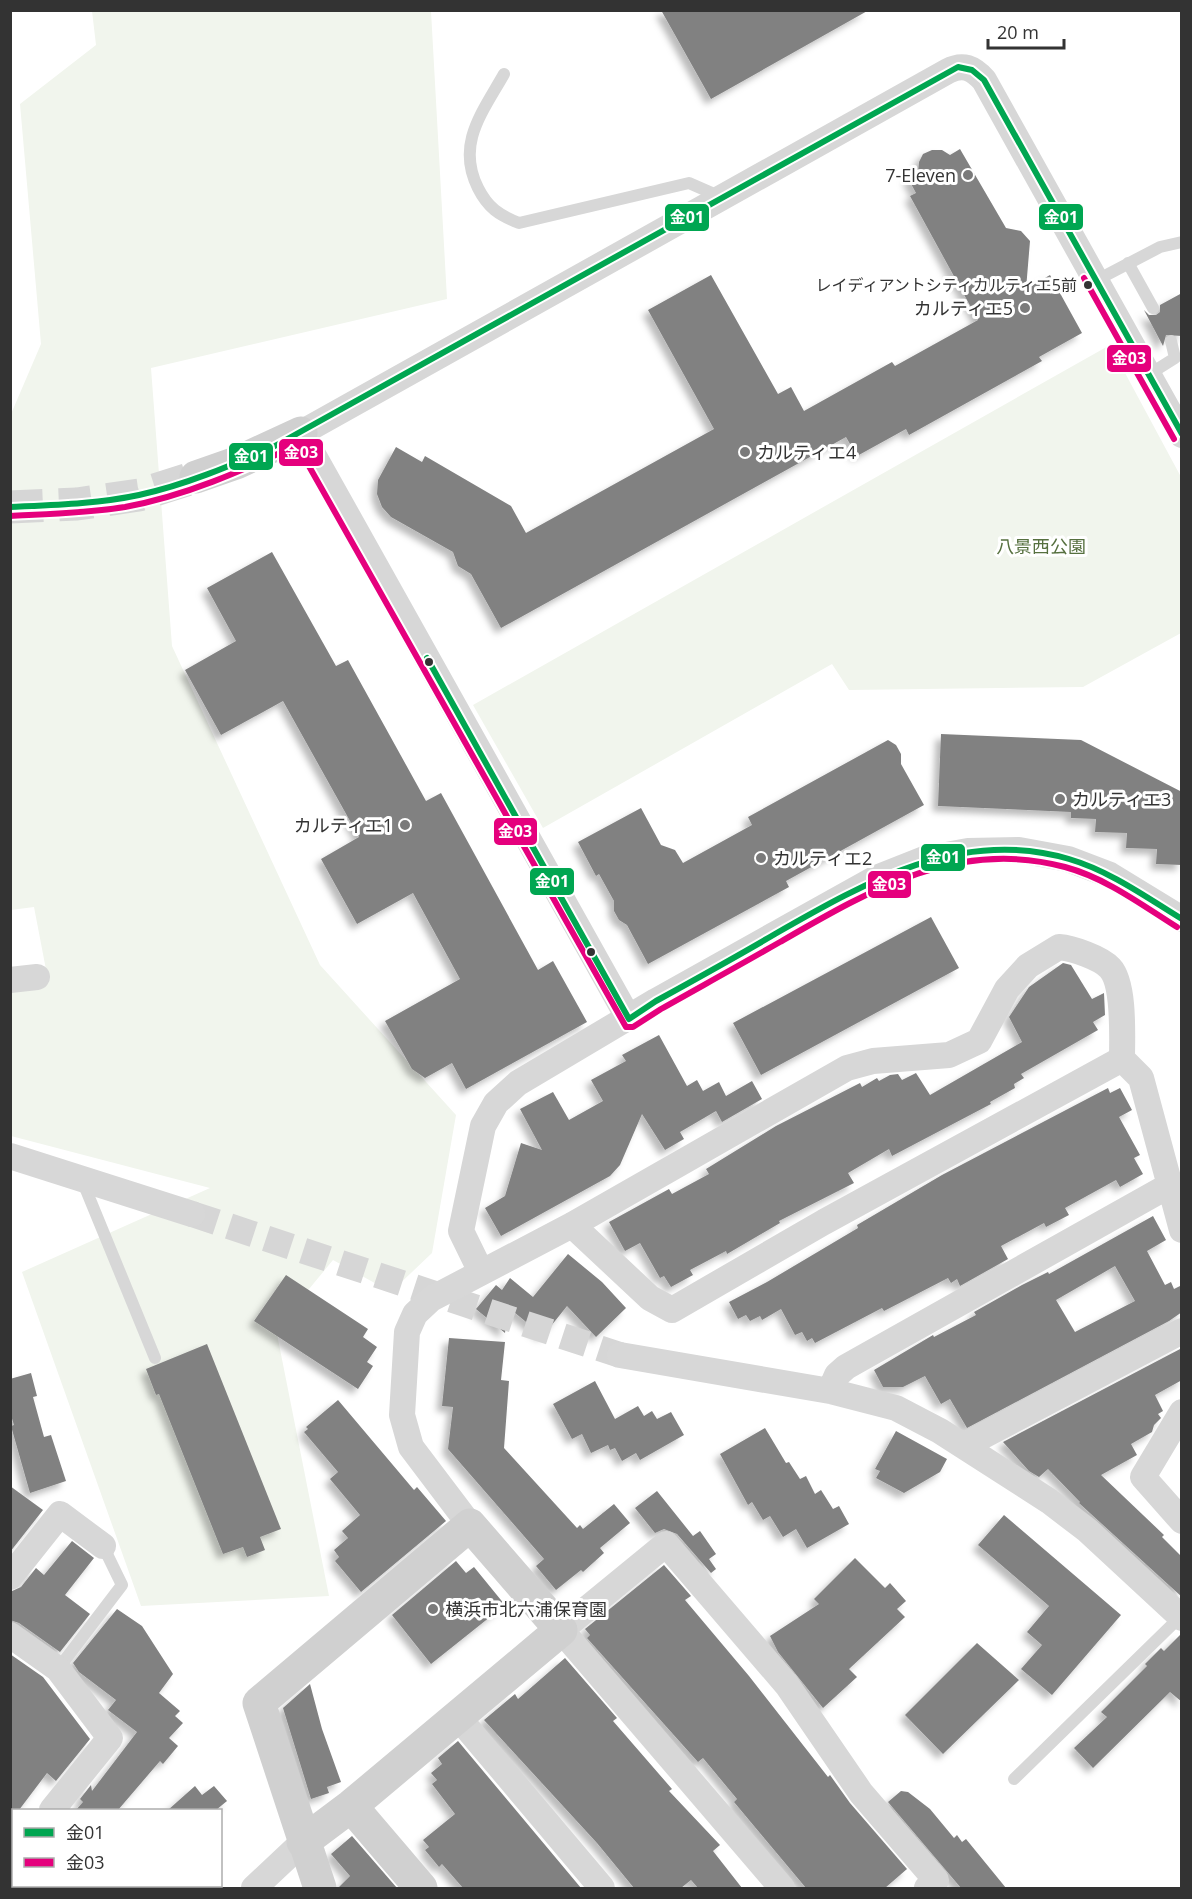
<svg xmlns="http://www.w3.org/2000/svg" width="1192" height="1899" viewBox="0 0 1192 1899" font-family="'Open Sans','Noto Sans JP',sans-serif">
  <style>
    .green { fill: #f1f5ed }
    .building { fill: #818181; fill-rule: evenodd; filter: url(#shadow) }
    .lines { fill: none; stroke-linecap: round; stroke-linejoin: round }
    .street-tunnel { stroke: #d6d6d6; stroke-width: 26; stroke-dasharray: 26 13; stroke-linecap: butt }
    .secondary-tunnel { stroke: #d6d6d6; stroke-width: 33; stroke-dasharray: 33 16; stroke-linecap: butt }
    .lane { stroke: #d7d7d7; stroke-width: 12 }
    .street { stroke: #d7d7d7; stroke-width: 26 }
    .secondary { stroke: #d0d0d0; stroke-width: 33 }
    .bus-1-casing { stroke: #fff; stroke-width: 10 }
    .bus-2-casing { stroke: #fff; stroke-width: 10 }
    .bus-1 { stroke: #00a651; stroke-width: 6 }
    .bus-2 { stroke: #e5007d; stroke-width: 6 }
    .poi-dot { fill: #7a7a7a; stroke: #fff; stroke-width: 2 }
    .bus-dot { fill: #333; stroke: #fff; stroke-width: 2 }
    .labels { text-anchor: middle; dominant-baseline: central; stroke-width: 6; stroke-linejoin: round; paint-order: stroke }
    .bus-label { font-size: 16px; fill: #333; stroke: #fff; text-anchor: end }
    .poi-label { font-size: 18px; fill: #333; stroke: #fff; text-anchor: start }
    .park-label { font-size: 18px; fill: #56703f; stroke: #fff }
    .line-badge { stroke: #fff; stroke-width: 2 }
    .badge-label { font-size: 16px; text-anchor: middle; font-weight: bold; fill: #fff }
  </style>
  <defs>
    <filter id="shadow"><feDropShadow dx="-5.5" dy="5.5" stdDeviation="3" flood-color="#0004"/></filter>
  </defs>
  <rect width="100%" height="100%" fill="#fff"/>
  <!-- green -->
  <path class="green" d="M92 11H431L447 299 151 368 172 646 320 965 456 1115 432 1253 391 1292 333 1260 276 1329 329 1596 141 1606 22 1272 210 1188 11 1136V984L48 980 34 907 11 910V414L41 344 20 104 96 45Z
    M1110 345 1181 477V633L1083 687 849 690 832 664 543 828 473 705Z"/>
  <!-- building -->
  <path class="building" d="M661 10H869L711 99Z
    M960 149 1006 228 1021 231 1030 241 1026 289 1050 275 1082 333 1039 357 1042 361 909 435 906 429 857 456 846 437 501 628 471 574 458 566 453 552 391 517 382 507 377 494 378 480 396 447 422 462 425 456 511 506 526 533 714 429 648 310 711 275 778 394 791 387 804 411 892 362 895 366 978 320 910 196 916 193 908 178 918 173 919 162 923 154 932 150H942L950 155Z
    M1182 293V336L1166 335 1163 346 1144 310 1149 315H1156L1160 312V305Z
    M272 552 336 666 348 660 426 801 441 793 538 970 553 961 587 1022 466 1089 452 1063 425 1078 412 1069 385 1021 460 979 413 893 357 924 321 859 359 837 283 701 221 735 185 670 236 641 207 588Z
    M941 734 1081 740 1182 792V865L1156 864 1157 849 1126 848 1127 833 1095 832 1096 819 1071 818V812L938 806Z
    M888 740 896 745 901 754V764L924 805 786 881 789 887 648 964 627 925 619 920 614 911V901L599 874 596 876 578 842 641 808 661 845 675 850 683 863 752 825 748 817Z
    M931 917 959 968 761 1075 733 1023Z
    M1063 963 1071 965 1092 999 1104 993 1105 1015 1093 1022 1098 1030 1021 1074 1024 1078 1014 1084 1015 1088 990 1102 991 1104 892 1156 889 1149 848 1173 854 1183 779 1221 780 1223 727 1254 726 1251 690 1270 693 1275 671 1287 664 1276 660 1278 640 1243 625 1251 609 1222 669 1189 672 1194 709 1174 706 1169 776 1126 860 1083 862 1087 877 1078 879 1081 890 1075 898 1074 902 1080 916 1073 930 1095 1022 1042 1009 1017 1029 987Z
    M659 1035 687 1086 697 1080 703 1091 719 1082 726 1096 752 1081 762 1099 722 1122 716 1111 680 1132 684 1139 665 1150 642 1114 620 1165 610 1176 501 1236 485 1208 505 1196 521 1143 542 1150 520 1109 553 1092 569 1120 603 1101 591 1080 626 1061 622 1055Z
    M1108 1088 1110 1093 1120 1088 1132 1110 1119 1117 1140 1155 1134 1158 1143 1174 1120 1187 1116 1180 1065 1208 1069 1215 1046 1227 1044 1223 1001 1246 1008 1259 960 1286 957 1279 951 1283 948 1278 884 1311 882 1308 815 1343 812 1338 807 1341 802 1332 795 1335 781 1309 762 1320 760 1316 750 1321 746 1315 738 1319 729 1302 767 1282 858 1228 857 1225 942 1175Z
    M1153 1216 1166 1240 1147 1251 1165 1285 1171 1282 1174 1289 1182 1285V1312L1169 1321 967 1428 950 1399 941 1404 925 1376 903 1387H883L874 1370 933 1335 934 1337 976 1315 974 1312 1022 1285 1048 1272 1049 1274ZM1115 1266 1135 1301 1075 1332 1056 1300Z
    M568 1254 602 1282 626 1308 596 1337 567 1306 543 1336 508 1307 505 1333 476 1309 496 1285 502 1290 510 1278 533 1297Z
    M286 1275 368 1329 363 1337 377 1347 367 1362 373 1366 358 1389 254 1321Z
    M449 1338 505 1342 501 1380 509 1381 504 1448 577 1528 580 1525 583 1529 614 1504 630 1523 600 1548 604 1553 583 1572 581 1570 556 1590 536 1566 544 1559 448 1449 453 1407 442 1406Z
    M207 1344 281 1529 260 1537 265 1550 247 1557 243 1547 223 1554 159 1394 156 1395 146 1369Z
    M1182 1348V1380L1155 1395 1163 1411 1158 1414 1161 1418 1154 1425 1152 1432 1131 1444 1137 1455 1101 1475 1164 1535 1162 1537 1182 1557V1597L1079 1503 1080 1502 1048 1469 1039 1477 1029 1471 1003 1442Z
    M31 1373 37 1396 33 1397 44 1437 51 1435 66 1481 30 1493 11 1426 14 1425 10 1412V1379Z
    M595 1381 615 1419 638 1406 644 1416 652 1411 657 1419 671 1412 684 1435 640 1460 636 1453 622 1461 615 1448 610 1450 608 1445 591 1453 582 1434 572 1439 553 1404Z
    M338 1400 414 1490 417 1487 446 1521 361 1592 335 1561 339 1557 334 1550 348 1538 342 1531 360 1515 330 1479 338 1472 304 1432 308 1429 306 1427Z
    M765 1428 786 1463 789 1462 800 1479 806 1476 815 1494 821 1490 833 1509 839 1506 849 1524 807 1548 796 1529 783 1537 770 1516 763 1520 752 1502 748 1505 720 1454Z
    M896 1431 947 1459 940 1472 904 1493 876 1478 880 1471 875 1469Z
    M10 1486 43 1510 10 1552Z
    M657 1491 693 1536 700 1531 716 1554 709 1559 716 1569 711 1573 677 1534 664 1529 655 1533 635 1508Z
    M1004 1515 1121 1615 1052 1695 1021 1669 1042 1645 1027 1632 1049 1606 978 1545Z
    M72 1541 94 1558 65 1595 90 1614 60 1652 19 1623 10 1620V1592L21 1587 36 1568 44 1575Z
    M855 1558 885 1588 890 1583 906 1601 897 1609 905 1617 849 1669 857 1677 823 1708 778 1652 770 1636 819 1604 814 1599Z
    M456 1561 466 1573 474 1567 505 1605 431 1664 392 1615Z
    M664 1565 691 1596 685 1600 749 1676 828 1777 830 1775 850 1803 907 1869 885 1888H806L734 1802 737 1799 703 1758 698 1762 587 1638 590 1635 585 1629Z
    M117 1609 142 1626 173 1674 159 1693 180 1711 175 1716 183 1723 169 1738 178 1746 163 1764 160 1761 118 1810H76L83 1802 80 1799 91 1785 92 1791 137 1732 108 1710 116 1700 79 1672 73 1663Z
    M1182 1633V1702L1170 1692 1093 1768 1074 1748 1107 1717 1101 1712 1147 1666 1145 1664 1161 1648 1164 1651Z
    M977 1643 1019 1680 943 1754 905 1715Z
    M10 1654 43 1677 90 1739 56 1781 47 1773 19 1810H14L10 1822Z
    M565 1658 617 1718 613 1721 672 1789 669 1791 720 1845 713 1851 742 1888H698L691 1880 681 1888H634L597 1843 484 1720 515 1694 518 1699Z
    M310 1684 322 1729 341 1782 327 1787 329 1793 311 1799 283 1708Z
    M458 1741 581 1888H463L442 1864 439 1867 425 1850 429 1847 423 1840 455 1814 432 1784 437 1780 431 1773 442 1764 438 1758Z
    M195 1786 202 1795 214 1786 227 1801 216 1810H168Z
    M901 1791 908 1792 930 1809 954 1838 957 1835 962 1842 966 1839 1006 1888H961L888 1802Z
    M352 1836 397 1888H338L350 1876 331 1854Z"/>
  <g class="lines">
    <!-- street-tunnel -->
    <path class="street-tunnel" d="M192 1214 620 1355"/>
    <!-- secondary-tunnel -->
    <path class="secondary-tunnel" d="M10 507 77 504 139 495 196 477"/>
    <!-- lane -->
    <path class="lane" d="M504 74C482 113 456 144 478 188 488 208 499 215 519 223L689 183 721 197
      M1128 263 1153 308
      M1095 281 1160 247 1182 242
      M1148 375 1175 358 1171 341
      M82 1180 155 1358
      M58 1669 122 1585 103 1546
      M1014 1779 1180 1617"/>
    <!-- street -->
    <path class="street" d="M10 980 37 977
      M629 1019 301 433 948 71C963 63 973 68 984 80L1182 435
      M10 1156 192 1214
      M572 1225 650 1298 672 1310 824 1222 1122 1059
      M481 1272 461 1231 483 1126 496 1103 518 1083 656 1001 876 878 924 859 968 851 1019 850 1068 859 1110 875 1182 919
      M620 1355 830 1391 896 1408 940 1431 1049 1501 1087 1530 1182 1618
      M830 1391 837 1375 846 1367 1170 1185
      M1182 1412 1143 1477 1182 1521
      M964 1446 1182 1331
      M470 1525 411 1447 402 1415 407 1332 415 1314 431 1299 572 1225 847 1068 873 1061 949 1055 979 1041 1007 989 1028 966 1059 947C1072 948 1101 958 1110 968 1125 984 1122 1038 1122 1059L1141 1078 1182 1230
      M10 1577 60 1514 103 1546
      M10 1635 58 1669 110 1738 52 1810
      M457 1716 602 1888
      M10 1856H14
      M254 1888 303 1842
      M782 1888 561 1630 666 1544 787 1685 861 1793 936 1880 927 1888"/>
    <!-- secondary -->
    <path class="secondary" d="M196 477 236 463 301 433
      M351 1806 421 1888
      M303 1842 351 1806 561 1630 470 1525 259 1703 320 1888"/>
    <defs>
      <path id="bus-1" d="M10 507C53 505 97 504 139 495 185 485 230 466 273 447L958 67 972 70 984 80 1182 434
        M427 658 629 1019 656 1001C696 979 736 957 775 934 866 882 962 827 1069 859 1110 871 1146 897 1182 919"/>
      <path id="bus-2" d="M1084 278 1174 439
        M10 516C49 514 87 513 125 507 185 496 242 471 297 445L626 1027H633L661 1009C700 987 740 965 780 942 870 890 958 838 1065 867 1106 878 1142 905 1177 927"/>
    </defs>
    <!-- bus-1 casing -->
    <use href="#bus-1" class="bus-1-casing"/>
    <!-- bus-2 casing -->
    <use href="#bus-2" class="bus-2-casing"/>
    <!-- bus-1 -->
    <use href="#bus-1" class="bus-1"/>
    <!-- bus-2 -->
    <use href="#bus-2" class="bus-2"/>
  </g>
  <!-- markers -->
  <g class="poi-dot">
    <circle cx="968" cy="175" r="6"/>
    <circle cx="1025" cy="308" r="6"/>
    <circle cx="745" cy="452" r="6"/>
    <circle cx="1060" cy="799" r="6"/>
    <circle cx="405" cy="825" r="6"/>
    <circle cx="761" cy="858" r="6"/>
    <circle cx="433" cy="1609" r="6"/>
  </g>
  <g class="bus-dot">
    <circle cx="1088" cy="285" r="5"/>
    <circle cx="429" cy="662" r="5"/>
    <circle cx="591" cy="952" r="5"/>
  </g>
  <g class="labels">
    <!-- bus labels -->
    <g class="bus-label">
      <text x="1077" y="285">レイディアントシティカルティエ5前</text>
    </g>
    <!-- poi labels -->
    <g class="poi-label">
      <text x="956" y="175" text-anchor="end">7-Eleven</text>
      <text x="1013" y="308" text-anchor="end">カルティエ5</text>
      <text x="757" y="452">カルティエ4</text>
      <text x="1072" y="799">カルティエ3</text>
      <text x="393" y="825" text-anchor="end">カルティエ1</text>
      <text x="773" y="858">カルティエ2</text>
      <text x="445" y="1609">横浜市北六浦保育園</text>
    </g>
    <!-- park labels -->
    <g class="park-label">
      <text x="1041" y="546">八景西公園</text>
    </g>
  </g>
  <g class="line-badge">
    <rect x="1038" y="203" width="46" height="28" rx="6" fill="#00a651"/>
    <rect x="664" y="203" width="46" height="29" rx="6" fill="#00a651"/>
    <rect x="1106" y="344" width="46" height="29" rx="6" fill="#e5007d"/>
    <rect x="278" y="438" width="46" height="29" rx="6" fill="#e5007d"/>
    <rect x="228" y="442" width="46" height="29" rx="6" fill="#00a651"/>
    <rect x="493" y="817" width="45" height="29" rx="6" fill="#e5007d"/>
    <rect x="920" y="843" width="46" height="29" rx="6" fill="#00a651"/>
    <rect x="529" y="867" width="46" height="29" rx="6" fill="#00a651"/>
    <rect x="867" y="870" width="45" height="29" rx="6" fill="#e5007d"/>
  </g>
  <g class="badge-label">
    <text x="1061" y="223">金01</text>
    <text x="687" y="223">金01</text>
    <text x="1129" y="364">金03</text>
    <text x="301" y="458">金03</text>
    <text x="251" y="462">金01</text>
    <text x="515" y="837">金03</text>
    <text x="943" y="863">金01</text>
    <text x="552" y="887">金01</text>
    <text x="889" y="890">金03</text>
  </g>
  <!-- border -->
  <rect width="1192" height="1899" fill="none" stroke="#333333" stroke-width="24"/>
  <!-- legend -->
  <rect x="12" y="1809" width="210" height="78" fill="#ffffff" stroke="#adadad" stroke-width="1.5"/>
  <rect x="24" y="1828" width="30" height="9" fill="#00a651" stroke="#adadad" stroke-width="1.5"/>
  <text x="66" y="1839" font-size="18" fill="#333333">金01</text>
  <rect x="24" y="1858" width="30" height="9" fill="#e5007d" stroke="#adadad" stroke-width="1.5"/>
  <text x="66" y="1869" font-size="18" fill="#333333">金03</text>
  <!-- scale -->
  <path d="M988 39v9h76v-9" fill="none" stroke="#333333" stroke-width="3"/>
  <text x="997" y="39" font-size="18" fill="#333333" stroke="#ffffff" stroke-width="4.5" paint-order="stroke">20 m</text>
</svg>
